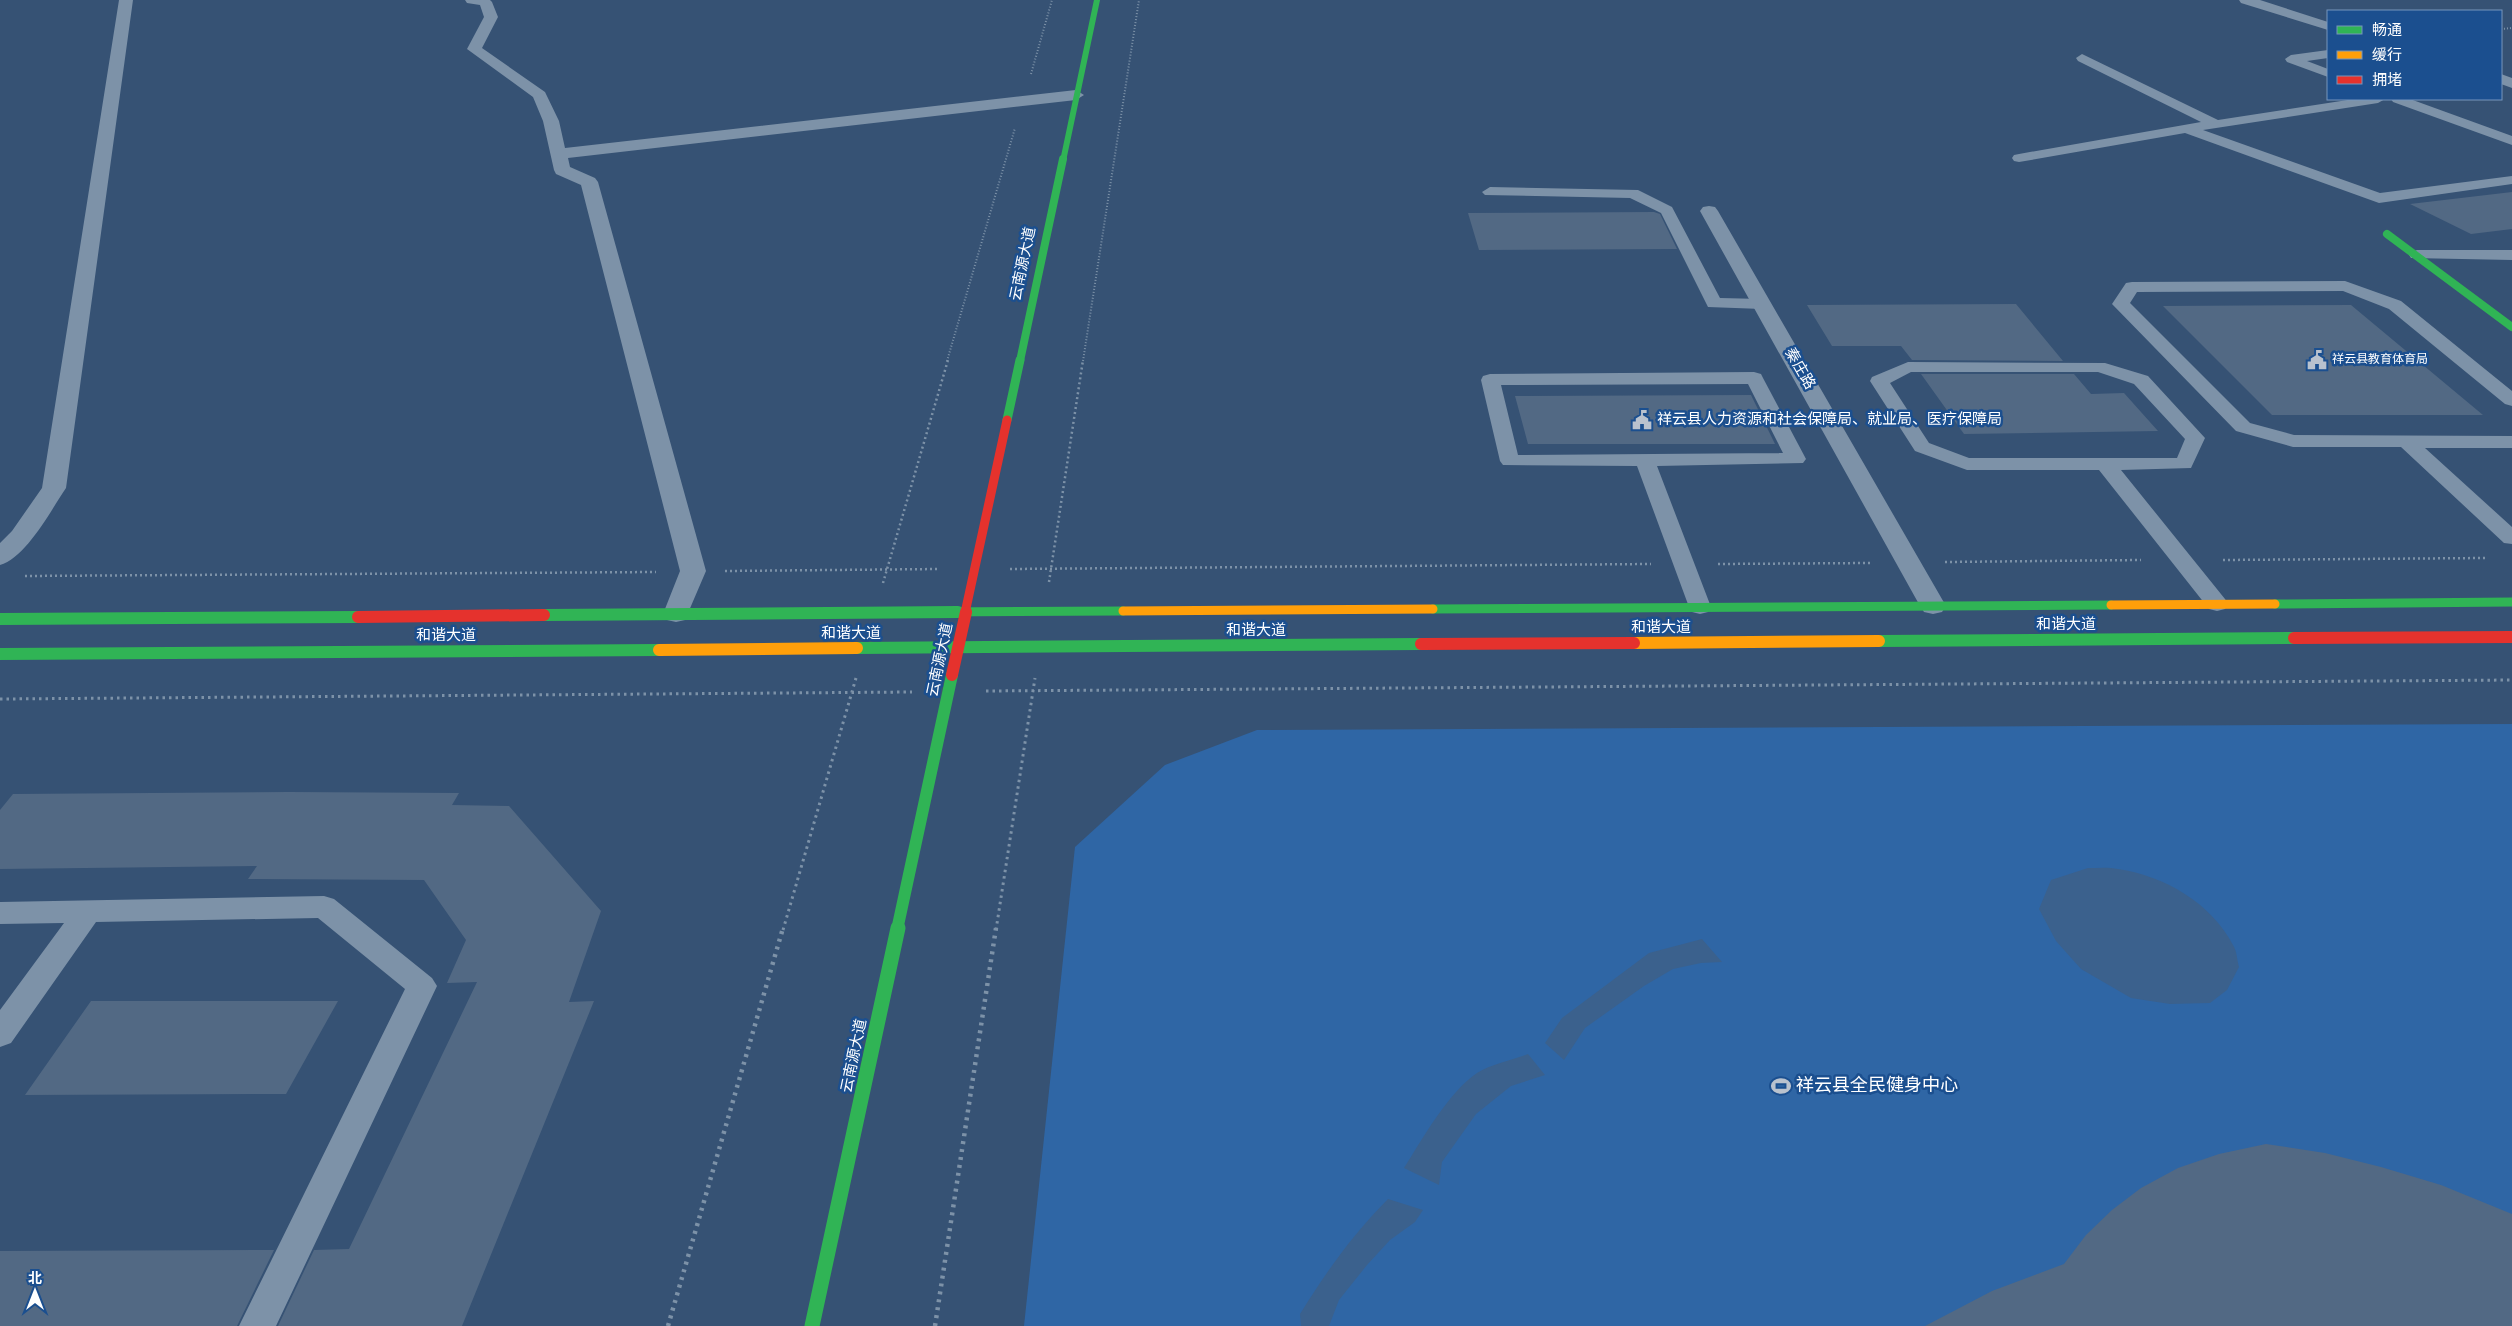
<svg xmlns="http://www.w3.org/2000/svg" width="2512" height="1326" viewBox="0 0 2512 1326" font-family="Overpass,'Noto Sans SC',sans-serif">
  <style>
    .green { fill: #2f66a5 }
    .water { fill: #3b618d }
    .building { fill: #526984 }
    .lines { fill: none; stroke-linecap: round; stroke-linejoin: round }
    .path-far3 { stroke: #7d92a8; stroke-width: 2; stroke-dasharray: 1 2; stroke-linecap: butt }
    .path-far2 { stroke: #7d92a8; stroke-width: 2.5; stroke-dasharray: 2 3; stroke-linecap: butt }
    .path-far1 { stroke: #7d92a8; stroke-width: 3; stroke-dasharray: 2.5 4; stroke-linecap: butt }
    .path { stroke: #7d92a8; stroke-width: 4.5; stroke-dasharray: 3 5; stroke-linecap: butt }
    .lane { fill: #7d92a8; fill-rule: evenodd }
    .street { fill: #7d92a8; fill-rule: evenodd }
    .fast-far4 { stroke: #30b455; stroke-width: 6 }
    .fast-far3 { stroke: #30b455; stroke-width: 8 }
    .fast-far2 { stroke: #30b455; stroke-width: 9 }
    .fast-far1 { stroke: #30b455; stroke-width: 12 }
    .fast { stroke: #30b455; stroke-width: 15 }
    .slow-far1 { stroke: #ff9f0a; stroke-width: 9 }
    .slow { stroke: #ff9f0a; stroke-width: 12 }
    .jam-far1 { stroke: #e5322d; stroke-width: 9 }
    .jam { stroke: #e5322d; stroke-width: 12 }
    .labels { text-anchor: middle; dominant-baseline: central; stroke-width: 5; stroke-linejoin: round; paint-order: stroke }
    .far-poi-label { font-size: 12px; fill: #fff; stroke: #1b4f8f; text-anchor: start }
    .street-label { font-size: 15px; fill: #fff; stroke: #1b4f8f }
    .poi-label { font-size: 15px; fill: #fff; stroke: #1b4f8f; text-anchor: start }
    .near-poi-label { font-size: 18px; fill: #fff; stroke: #1b4f8f; text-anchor: start }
  </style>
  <rect width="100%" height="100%" fill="#365274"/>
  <!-- green -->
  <path class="green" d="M2512 724V1326H1024L1075 847 1165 765 1257 730Z"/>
  <!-- water -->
  <path class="water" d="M2088 868C2098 868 2109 867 2118 869 2165 876 2211 903 2233 945 2237 951 2237 960 2239 967L2227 990 2210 1003 2170 1004 2131 998 2081 969 2056 941 2039 909 2051 880Z
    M1702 939 1722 962 1701 963 1673 969 1644 986 1585 1028 1564 1060 1545 1043 1562 1018 1649 953Z
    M1528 1054 1545 1075 1511 1086 1476 1114 1442 1162 1439 1185 1404 1168C1423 1138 1448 1093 1477 1073 1491 1064 1513 1060 1528 1054Z
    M1388 1199 1423 1210 1415 1222 1390 1240 1367 1265 1339 1300 1329 1326H1301L1300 1314C1326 1272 1353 1234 1388 1199Z"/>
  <!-- building -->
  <path class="building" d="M2512 192V229L2471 234 2410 204Z
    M1654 212 1660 214 1677 249 1479 250 1468 213Z
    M2016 304 2063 361 1912 360 1901 346H1832L1807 305Z
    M2351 305 2483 415H2272L2163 306Z
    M1921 374H2074L2091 394 2124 393 2158 431 1964 434Z
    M1751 395 1775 444H1528L1515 396Z
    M289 792 459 793 452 805 509 806 601 911 569 1002 594 1001 462 1326H278L314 1250 349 1249 477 982 447 983 466 940 424 880 248 879 257 866 0 869V810L13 794Z
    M91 1001H338L286 1094 25 1095Z
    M2266 1144 2325 1153 2381 1167 2441 1185 2512 1214V1326H1925L1992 1291 2064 1264 2086 1235 2112 1210 2141 1188 2178 1168 2219 1154Z
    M274 1250 237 1326H0V1251Z"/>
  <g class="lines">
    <!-- path-far3 -->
    <path class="path-far3" d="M2501 29 2512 28
      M1031 74 1052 0
      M947 361 1015 128
      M1083 361 1139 0"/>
    <!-- path-far2 -->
    <path class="path-far2" d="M2223 560 2486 558
      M1945 562 2141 560
      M1718 564 1871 563
      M1010 569 1651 564
      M725 571 939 569
      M25 576 656 572
      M1049 582 1083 360
      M883 583 948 360"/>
    <!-- path-far1 -->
    <path class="path-far1" d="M986 691 2512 680
      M0 699 912 692
      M783 930 856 678
      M996 930 1035 678"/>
    <!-- path -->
    <path class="path" d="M668 1326 783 928
      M935 1326 996 928"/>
    <!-- lane -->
    <path class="lane" d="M2328 50V58L2307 61 2328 69V77L2287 62 2285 59 2291 55Z
      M2082 54 2218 120 2354 99H2385L2378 103 2203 130 2380 193 2512 176V184L2379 203 2185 133 2019 162 2014 161 2012 158 2014 155 2019 154 2201 122 2078 61 2076 58Z
      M2391 99H2410L2512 136V145L2393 102Z
      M1490 187 1638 190 1672 207 1720 298 1762 299 1768 300 1771 304 1768 308 1762 309 1708 307 1661 213 1630 198 1485 195 1482 192Z
      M2417 250H2512V260L2411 258 2409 255 2411 252Z
      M2345 281 2401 301 2512 391V406L2505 404 2389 309 2343 291 2137 292 2130 303 2250 423 2294 435 2512 436V448H2425L2512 527V544L2504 543 2401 447H2293L2236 431 2112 304 2126 283 2132 282Z
      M1908 362 2105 363 2148 376 2205 438 2191 468 2121 470 2225 599 2228 604 2225 609 2217 611 2209 609 2099 470H1967L1915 451 1870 381 1872 377ZM1911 372H2098L2134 384 2185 439 2177 458H1969L1929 443 1890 383Z
      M1754 372 1761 374 1763 378 1806 459 1803 463 1657 466 1711 607 1708 612 1700 614 1692 612 1689 607 1637 466 1503 465 1500 461 1481 380 1483 376 1490 374ZM1748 384 1783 453 1518 455 1501 385Z
      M324 896 334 899 432 978 437 986 276 1326H239L405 989 318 918 96 922 11 1043 0 1047V1010L64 923 0 924V902Z"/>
    <!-- street -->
    <path class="street" d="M119 0H133L66 488C51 510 26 558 0 565V543L12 531 42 488Z
      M465 0H490L492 2 498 17 482 48 545 92 559 121 565 148 1076 90 1084 95 1076 100 568 158 570 167 595 178 598 182 706 571 685 620 676 622 667 620 663 614 680 571 581 185 556 174 554 170 543 121 533 97 467 49 484 17 480 5 467 3Z
      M2239 0H2260L2328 22V30L2241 3Z
      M2501 74 2512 78V88L2501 84Z
      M1709 206 1715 207 1718 211 1946 606 1942 612 1933 614 1924 612 1920 606 1700 211 1703 207Z"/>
    <!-- fast-far4 -->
    <path class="fast-far4" d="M1063 161 1097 0"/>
    <!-- fast-far3 -->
    <path class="fast-far3" d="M2387 234 2512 327
      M1020 361 1063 159"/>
    <!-- fast-far2 -->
    <path class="fast-far2" d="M1007 420 1020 360
      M2275 604 2512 602
      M1433 609 2111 605
      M777 613 1123 611"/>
    <!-- fast-far1 -->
    <path class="fast-far1" d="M544 615 958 612
      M0 619 358 617
      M1879 641 2294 638
      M857 648 1421 644
      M0 654 659 650
      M897 930 952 675"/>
    <!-- fast -->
    <path class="fast" d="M812 1326 898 928"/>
    <!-- slow-far1 -->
    <path class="slow-far1" d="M2111 605 2275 604
      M1123 611 1433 609"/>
    <!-- slow -->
    <path class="slow" d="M1634 643 1879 641
      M659 650 857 648"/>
    <!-- jam-far1 -->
    <path class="jam-far1" d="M965 613 1007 420"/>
    <!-- jam -->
    <path class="jam" d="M358 617 544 615
      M2294 638 2512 637
      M1421 644 1634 643
      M952 675 966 612"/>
  </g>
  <!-- icons -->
  <defs>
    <symbol id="civic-bare" viewBox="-9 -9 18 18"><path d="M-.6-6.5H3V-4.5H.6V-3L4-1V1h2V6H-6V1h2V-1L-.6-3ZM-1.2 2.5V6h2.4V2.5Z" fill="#b9c2ce" stroke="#1b4f8f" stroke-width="2.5" paint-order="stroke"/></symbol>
    <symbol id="stadium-bare" viewBox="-9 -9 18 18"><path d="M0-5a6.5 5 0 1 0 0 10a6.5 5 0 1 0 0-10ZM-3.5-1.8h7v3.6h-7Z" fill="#b9c2ce" stroke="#1b4f8f" stroke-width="2.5" paint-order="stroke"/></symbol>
  </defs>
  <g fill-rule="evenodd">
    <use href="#civic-bare" x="2303" y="346" width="28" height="28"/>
    <use href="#civic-bare" x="1628" y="406" width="28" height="28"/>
    <use href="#stadium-bare" x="1767" y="1072" width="28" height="28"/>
  </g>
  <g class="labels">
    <!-- far-poi labels -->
    <g class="far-poi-label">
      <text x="2332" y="360">祥云县教育体育局</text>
    </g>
    <!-- street labels -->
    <g class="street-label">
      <text transform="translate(1024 264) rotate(-78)">云南源大道</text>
      <text transform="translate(1799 369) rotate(60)">秦庄路</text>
      <text x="2066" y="625">和谐大道</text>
      <text x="1661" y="628">和谐大道</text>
      <text x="1256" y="631">和谐大道</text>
      <text x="851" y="634">和谐大道</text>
      <text x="446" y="636">和谐大道</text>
      <text transform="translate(941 660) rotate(-78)">云南源大道</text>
      <text transform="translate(855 1056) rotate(-78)">云南源大道</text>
    </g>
    <!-- poi labels -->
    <g class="poi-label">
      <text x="1657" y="420">祥云县人力资源和社会保障局、就业局、医疗保障局</text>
    </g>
    <!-- near-poi labels -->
    <g class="near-poi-label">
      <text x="1796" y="1086">祥云县全民健身中心</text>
    </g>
  </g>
  <!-- legend -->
  <rect x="2327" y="10" width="175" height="90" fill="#1b4f8f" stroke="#7695bc"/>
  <rect x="2337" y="26" width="25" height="8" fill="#30b455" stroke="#7695bc"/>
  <text x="2372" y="35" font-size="15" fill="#ffffff">畅通</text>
  <rect x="2337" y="51" width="25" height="8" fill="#ff9f0a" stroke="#7695bc"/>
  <text x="2372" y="60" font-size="15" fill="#ffffff">缓行</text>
  <rect x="2337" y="76" width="25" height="8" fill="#e5322d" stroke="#7695bc"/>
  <text x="2372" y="85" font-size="15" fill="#ffffff">拥堵</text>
  <!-- north arrow -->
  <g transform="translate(35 1291)" stroke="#1b4f8f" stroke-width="4" paint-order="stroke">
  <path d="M0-4L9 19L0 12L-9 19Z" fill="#ffffff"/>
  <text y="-8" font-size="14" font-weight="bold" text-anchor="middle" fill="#ffffff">北</text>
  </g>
</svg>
